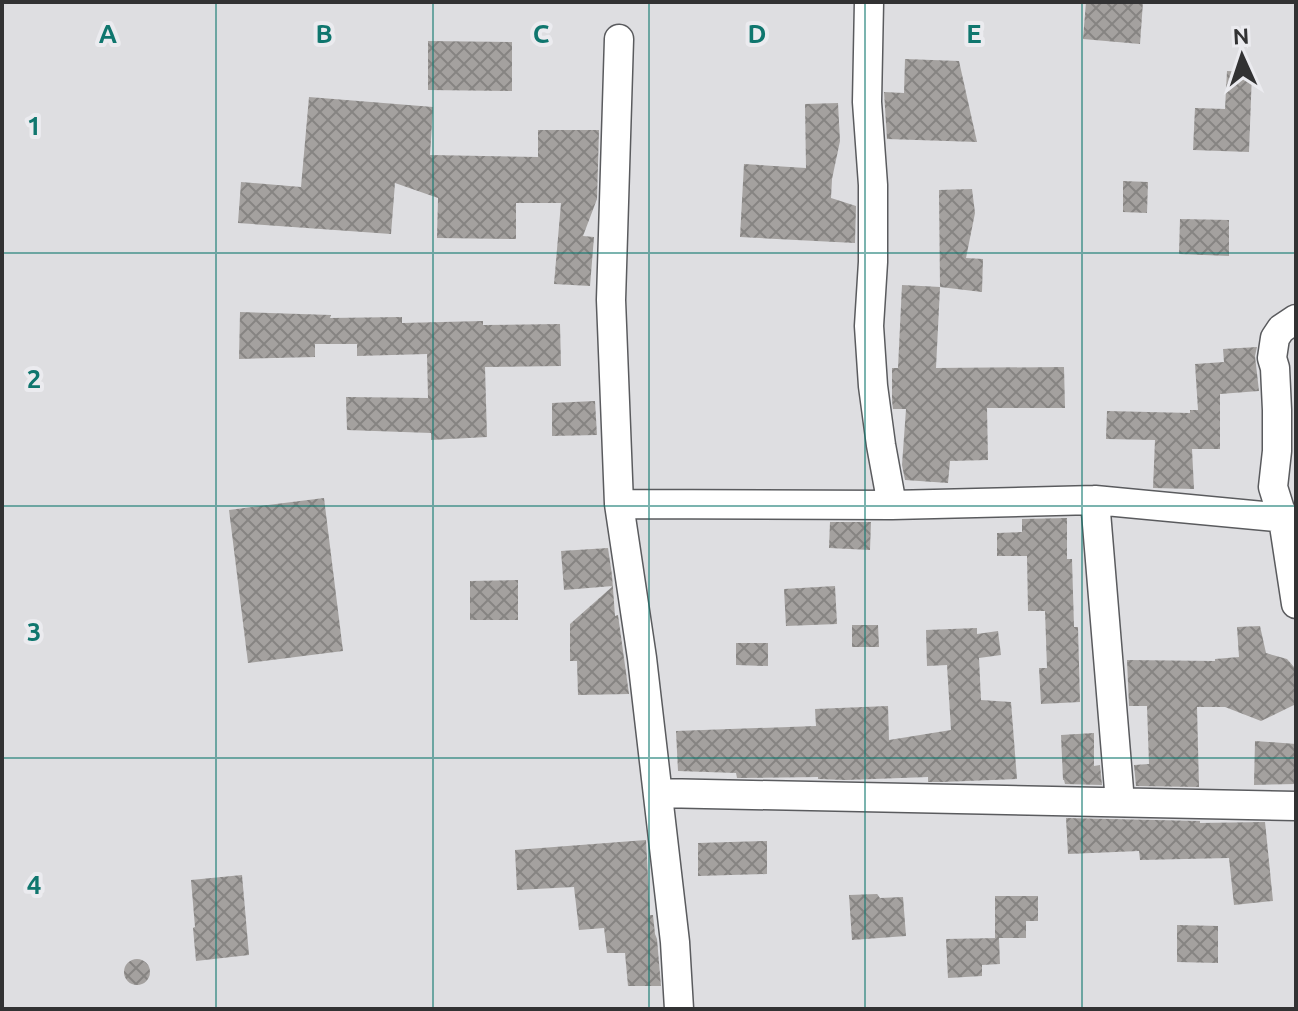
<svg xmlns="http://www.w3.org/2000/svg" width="1298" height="1011" viewBox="0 0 1298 1011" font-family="Ubuntu,sans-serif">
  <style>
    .building { fill: url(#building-cross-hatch) }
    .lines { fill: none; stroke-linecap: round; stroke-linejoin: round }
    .minor-casing { stroke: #5a5b5e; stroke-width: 31 }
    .minor { stroke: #fff; stroke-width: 28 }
    .grid { fill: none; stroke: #0f766e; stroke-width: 2; stroke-opacity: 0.55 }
    .grid-label { font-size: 26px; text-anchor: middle; font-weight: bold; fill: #0f766e; stroke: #ebebef; stroke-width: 8; stroke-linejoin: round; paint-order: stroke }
  </style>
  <defs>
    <pattern id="building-cross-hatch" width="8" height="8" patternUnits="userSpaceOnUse" patternTransform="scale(2)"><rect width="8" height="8" fill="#a4a19f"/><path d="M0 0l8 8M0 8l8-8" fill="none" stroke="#868482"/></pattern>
  </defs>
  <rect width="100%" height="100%" fill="#dedee1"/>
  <!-- building -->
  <path class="building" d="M1086 2H1143L1140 44 1083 39Z
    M428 41 512 42V91L428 90Z
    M905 59 959 61 977 142 887 139 884 92 904 93Z
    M1227 71 1252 72 1249 152 1193 150 1195 108 1225 109Z
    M309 97 433 107 430 155 538 157V130H599L597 199 583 236 594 237 590 286 554 284 561 203H516V239L437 238 438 198 395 183 391 234 238 223 241 182 301 187Z
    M838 103 840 141 832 179 831 198 856 206 855 243 740 237 744 164 806 168 805 104Z
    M1123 181 1148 182 1147 213 1123 212Z
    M972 189 975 213 966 258 983 259 982 292 940 287 939 190Z
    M1180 219 1229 220V256L1179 254Z
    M902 285 940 287 936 368 1064 367 1065 408H987L988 460 950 461 948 483 905 480 902 465 906 409H893L892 401V368H898Z
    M240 312 331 315 330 318 402 317V323L483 321V325L560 324 561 366 485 367 487 437 431 440V433L347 430 346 397 428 398 427 354 357 356V344H315V357L239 359Z
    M1257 347 1255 356 1259 391 1220 394V449H1192L1194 489 1153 488 1155 440 1106 439 1107 411 1190 413V410H1198L1195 364 1224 362 1223 349Z
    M595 401 597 435 552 436V403Z
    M324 498 343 651 248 663 229 510Z
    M1067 518V559H1072L1074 627H1078L1080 702 1041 704 1039 668H1047L1045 611H1028L1027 556H997V533L1022 532V519Z
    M830 522H871L870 550 829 548Z
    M608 548 612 575 615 616 618 615 629 694 578 695 577 661H570V624L613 586 564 590 561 551Z
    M518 580V620H470V581Z
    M835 586 837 624 786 626 784 589Z
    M852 625H878L879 647H852Z
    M1260 626 1266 653 1287 659 1294 667 1296 682V704L1261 721 1225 707H1197L1199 787 1136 786 1134 765 1149 764 1147 706H1129L1127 660 1215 661V659L1239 657 1237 627Z
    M977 628V634L998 631 1001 655 979 658 981 700 1011 702 1017 779 942 782H928V777L846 780 818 779V777L737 778 736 773 678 771 676 731 816 726 815 709 888 706 889 740 951 730 947 665 927 666 926 630Z
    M736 643H768V666L736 665Z
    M1094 733V766L1100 765 1102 785 1065 784 1064 780H1063L1061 735Z
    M1255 741 1296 744V784L1254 785Z
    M1066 818 1200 821V823L1265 822 1273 901 1234 905 1229 858 1140 860 1139 851 1068 854Z
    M646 840 650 915H653L655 934 657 939 661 986H628L625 953H607L604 928 579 930 574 887 517 890 515 850Z
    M767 841V874L698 876V843Z
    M242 875 249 955 196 961 193 928 195 927 191 880Z
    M877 894 880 898 903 897 906 936 852 940 849 895Z
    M995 896H1038V921H1026V938H995Z
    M1177 925 1218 926V963L1177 962Z
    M999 938 1000 964 982 965V976L948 978 946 939Z
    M124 972a13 13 0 1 1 26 0a13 13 0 1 1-26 0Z"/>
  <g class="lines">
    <defs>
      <path id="minor" d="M869 2 867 102 873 185V262L869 326 873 386 881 445 892 505
        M619 39 611 300 619 504 642 658 675 942 679 1009
        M1296 319 1281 329 1275 338 1272 358 1275 368 1277 410V451L1273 487 1283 519 1296 604
        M1095 500 1120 802
        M619 504 892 505 1095 500 1296 519
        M658 793 1296 806"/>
    </defs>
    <!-- minor casing -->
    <use href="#minor" class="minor-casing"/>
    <!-- minor -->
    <use href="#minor" class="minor"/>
  </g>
  <!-- grid -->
  <path class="grid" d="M216 2V1009M433 2V1009M649 2V1009M865 2V1009M1082 2V1009M2 253H1296M2 506H1296M2 758H1296"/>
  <g class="grid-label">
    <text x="108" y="43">A</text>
    <text x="324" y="43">B</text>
    <text x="541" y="43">C</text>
    <text x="757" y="43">D</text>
    <text x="974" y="43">E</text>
    <text x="34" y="135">1</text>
    <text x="34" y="388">2</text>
    <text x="34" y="641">3</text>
    <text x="34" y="894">4</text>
  </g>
  <!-- border -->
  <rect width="1298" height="1011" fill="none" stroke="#323233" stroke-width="8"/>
  <!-- north arrow -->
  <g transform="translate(1242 56) rotate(357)" stroke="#ebebef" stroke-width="6" paint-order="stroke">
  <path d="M0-6L14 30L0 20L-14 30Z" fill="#323233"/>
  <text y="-12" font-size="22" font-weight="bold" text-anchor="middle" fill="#323233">N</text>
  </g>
</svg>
